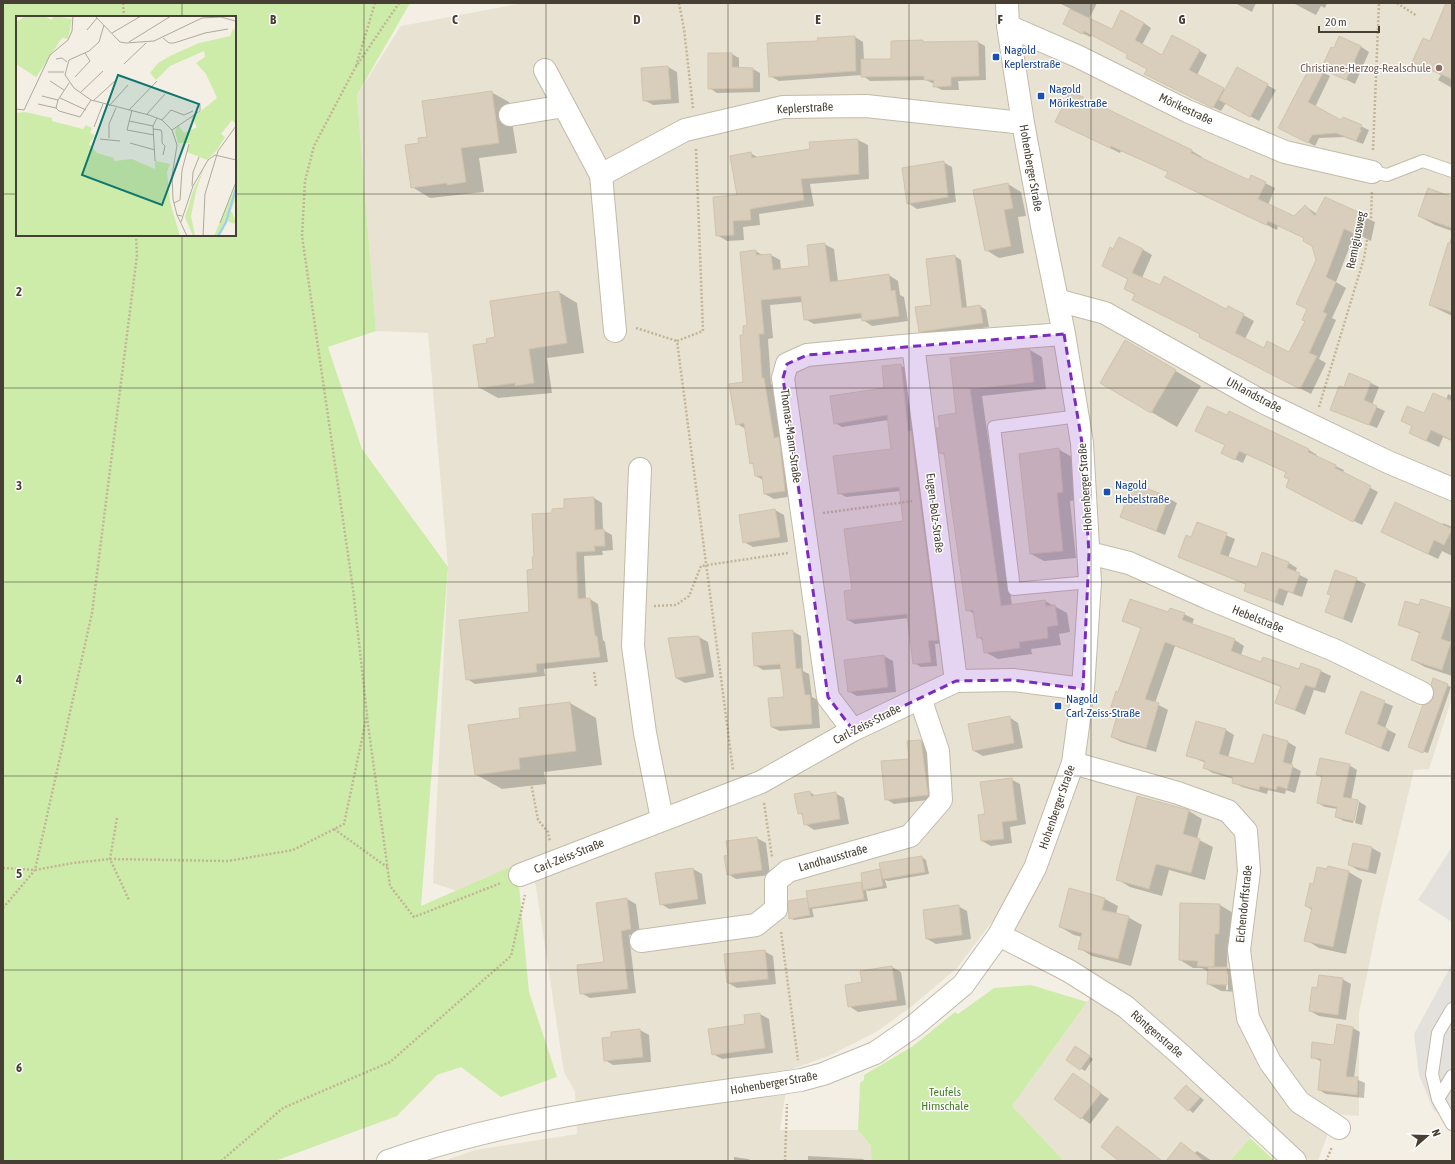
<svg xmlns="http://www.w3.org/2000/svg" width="1455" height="1164" viewBox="0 0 1455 1164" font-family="'Asap Condensed',sans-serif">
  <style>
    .residential { fill: #e8e2d2 }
    .green { fill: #cdeca9; fill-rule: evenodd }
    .parking { fill: #e4e1dd }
    .shadow { fill: #0003; fill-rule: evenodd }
    .building { fill: #d9cebb; stroke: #d2c3ab }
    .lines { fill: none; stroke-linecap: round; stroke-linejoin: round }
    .service-casing { stroke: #c3baa9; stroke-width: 14 }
    .minor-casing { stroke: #c3baa9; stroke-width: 24 }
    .path { stroke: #c3b496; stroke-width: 2.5; stroke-dasharray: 2 2; stroke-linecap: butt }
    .service { stroke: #fff; stroke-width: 12 }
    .minor { stroke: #fff; stroke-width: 22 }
    .marked { fill: #7b2cbf; fill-opacity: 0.2; stroke: #7b2cbf; stroke-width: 3; stroke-dasharray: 8 5; stroke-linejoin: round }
    .grid { fill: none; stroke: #473f33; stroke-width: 1; stroke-opacity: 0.55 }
    .transit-dot { fill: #1a4fb4; stroke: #fff; stroke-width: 1.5 }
    .education-dot { fill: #8d6e63; stroke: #fff; stroke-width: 1.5 }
    .labels { text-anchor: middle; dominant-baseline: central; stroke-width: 3; stroke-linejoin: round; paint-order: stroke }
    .transit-label { font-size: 12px; fill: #164399; stroke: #fff; text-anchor: start }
    .education-label { font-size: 12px; fill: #785e54; stroke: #fff; text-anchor: end }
    .street-label { font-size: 12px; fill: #473f33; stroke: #fff }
    .park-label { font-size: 12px; fill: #437d21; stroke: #fff }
    .inset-river { fill: none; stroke: #9acff7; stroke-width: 2 }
    .inset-road { fill: none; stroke: #afa99d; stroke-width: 1 }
    .view { fill: #0f766e; fill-opacity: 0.15; stroke: #0f766e; stroke-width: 2 }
    .inset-edge { fill: none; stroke: #473f33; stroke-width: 2 }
    .grid-label { font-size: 13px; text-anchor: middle; font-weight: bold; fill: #473f33; stroke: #fff; stroke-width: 3; stroke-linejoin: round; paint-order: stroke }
  </style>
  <rect width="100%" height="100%" fill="#f4efe4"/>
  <!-- residential -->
  <path class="residential" d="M523 3H1452V698L1429 769 1414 770 1380 912 1359 1013V1116L1335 1114 1318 1161H1310L1266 1119 1230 1161H1064L1012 1106 1103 980 994 919 957 968 912 1006 876 1032 829 1056 789 1070 780 1130H858L880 1158 888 1161H444L475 1150 577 1134 575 1092 564 1072 536 887 528 860 457 891 433 883 448 567 428 333 376 331 357 95 401 26Z"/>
  <!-- green -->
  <path class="green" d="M3 3H410L357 95 376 331 328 347 362 449 448 567 421 906 517 864 529 992 557 1077 501 1097 461 1067 437 1075 397 1116 275 1161H3ZM17 17H235V235H17Z
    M1031 985 1087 1002 1012 1106 1064 1161H872L871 1146 858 1130 860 1083 864 1080V1075L913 1046 955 1012 958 1014 994 988Z
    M1250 1138 1275 1161H1230Z"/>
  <!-- parking -->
  <path class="parking" d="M1452 847V922L1418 900Z
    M1452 964V1120L1434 1111 1419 1075 1414 1034Z"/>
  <!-- shadow -->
  <path class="shadow" d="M1059 3H1097L1089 19 1112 30 1144 23 1151 28 1142 45 1163 56 1200 51 1207 55 1197 75 1226 90 1238 69 1276 90 1259 121 1226 103 1221 111 1153 78 1148 69 1129 54 1092 34 1090 37 1064 24 1071 9Z
    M1235 3H1256L1252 12Z
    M1293 3H1327L1325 8 1321 6 1316 15Z
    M1448 3H1452V88L1438 80 1441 75 1414 61 1430 42Z
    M855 37 863 42 864 60H892V42H978L985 46 986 80 958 81 959 90H942L934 86V84L926 80 870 81 862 75 779 81 770 76 819 42Z
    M1360 46 1369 52 1355 84 1323 68 1334 49Z
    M732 54 739 58V68L753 69 760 73V92L717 93 709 88Z
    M668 67 677 72 679 103 653 105 644 100 642 69Z
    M1323 72 1330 76 1315 107 1342 122 1343 118 1369 130 1363 144 1344 137 1319 138 1315 146 1287 131Z
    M491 92 509 102 517 153 479 158 484 192 430 198 412 187 428 138Z
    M1070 93 1192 151 1202 157 1201 159 1249 182 1265 183 1275 188 1268 205 1295 217 1305 206 1317 214 1325 198 1375 222 1371 241 1355 233 1336 282 1346 288 1332 318 1336 320 1319 359 1326 363 1311 394 1210 342 1201 335 1125 289 1129 279 1103 266 1114 250 1142 249 1152 255 1142 278 1227 311 1229 307 1254 321 1245 339 1264 349 1289 353 1306 321 1317 260 1314 247 1304 238 1278 226 1277 230 1177 182 1169 172 1121 151 1120 153 1067 127Z
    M858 140 868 145 869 179 810 184 814 206 759 214 760 225 743 227 744 240 727 241 717 235 738 196 750 153 759 158 811 150V143Z
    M943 162 952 167 956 202 917 209 908 203Z
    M1008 184 1021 192 1026 216 1018 217 1024 253 999 258 986 250Z
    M1452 198V231L1435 225 1419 216Z
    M1452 235V316L1430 305Z
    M824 244 834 249 838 282 889 275 898 281 900 295 904 297 908 321 872 326 863 320V318L814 324 805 319 802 302 770 305 773 338 768 339 771 384 773 385 794 496 774 499 765 494 763 480 756 476 755 465 750 463 746 429 737 424 744 383V336L749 326 755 251 763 255H771L780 260 781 270 811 267Z
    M955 256 961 260 967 308 980 306 986 310 989 327 926 335 919 331Z
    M559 292 577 303 584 353 547 358 552 393 498 398 480 388 496 338 491 302Z
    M1125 341 1201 386 1177 427 1101 383Z
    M1030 350 1042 357 1046 389 982 396 1012 605 1045 601 1067 613 1070 632 1059 634 1061 645 1031 649 1032 654 998 659 985 652 984 641 978 637 975 614 967 610 945 455 940 453 941 429 957 414 951 359Z
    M900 365 908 369 944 643 935 644 937 666 921 667 914 663 909 618 855 624 848 620 853 591 905 522 901 491 846 497 839 493 892 450 888 420 842 427 835 423 885 388Z
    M1371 383 1379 387 1372 405 1385 411 1377 428 1331 410 1344 389Z
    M1448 394 1452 396V441L1443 437 1439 447 1422 439 1413 427 1402 420 1425 415 1446 400Z
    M1230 412 1309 450 1317 455 1316 457 1344 470 1343 473 1378 492 1362 525 1295 492 1287 473 1247 454 1243 463 1230 457 1226 445Z
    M1058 449 1072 457 1076 500 1070 501 1076 558 1044 561 1031 554Z
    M594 498 602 503 603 530 612 535 613 550 602 551 603 555 584 556 586 600 590 599 598 604 603 640 605 642 608 662 544 669 545 676 475 684 467 679 530 613 535 557 553 514Z
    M1168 498 1177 503 1165 535 1121 517Z
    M775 510 784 515 788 542 753 547 744 542Z
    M1197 523 1235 539 1228 558 1257 568 1289 563 1297 568 1295 573 1308 579 1302 597 1288 592 1283 606 1245 590 1247 585 1179 557 1192 538Z
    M1443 523 1452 527V556L1442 551 1438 559 1382 532 1442 525Z
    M1336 571 1366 584 1352 623 1326 612 1332 595Z
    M1420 607 1452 610V676L1425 667 1412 660 1421 634 1399 624Z
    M1169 613 1184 614 1194 619 1192 625 1235 640 1244 646 1241 655 1262 663 1299 671 1302 664 1321 671 1331 676 1325 693 1314 690 1305 715 1276 702 1281 687 1175 646 1155 703 1168 710 1156 752 1121 742 1112 737 1119 710 1112 706 1119 693 1142 629 1123 620Z
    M792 631 801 636 803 671 809 674 812 697 818 700 820 728 780 731 771 727 786 698 782 669 763 670 755 665Z
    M699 637 708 642 714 677 685 683 676 678Z
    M884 656 893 661 896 692 857 696 848 691Z
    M1447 685 1451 687 1428 753 1409 747 1430 704Z
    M1361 693 1393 706 1385 728 1396 734 1389 752 1346 733Z
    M570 703 596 718 602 765 544 772 546 784 502 789 475 774 521 719 520 709Z
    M1009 717 1018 723 1023 748 983 756 974 751Z
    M1196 722 1226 730 1234 735 1228 758 1255 765 1263 735 1288 742 1296 747 1291 766 1301 771 1295 793 1286 790 1285 794 1268 790 1267 794 1242 787 1233 782 1234 779 1213 773 1204 768 1206 763 1187 755Z
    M921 741 929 746 936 799 894 804 886 799Z
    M1349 765 1357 770 1351 800 1358 801 1366 806 1362 825 1355 823 1359 802H1357L1353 823 1344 821 1336 817 1338 809 1325 807 1318 803 1323 778 1317 775Z
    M1011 779 1020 784 1026 824 1010 827 1012 843 991 846 982 841 986 815Z
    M810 792 816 796 835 793 844 798 849 824 814 830 805 824 804 816 799 813Z
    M1138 797 1189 811 1202 819 1197 839 1213 847 1205 880 1169 870 1162 896 1130 887 1117 879Z
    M757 838 766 843 770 875 736 879 728 874Z
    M1354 844 1372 848 1381 853 1376 874 1358 870 1349 865Z
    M922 857 926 860 929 874 888 881 885 880 887 888 868 891 866 890 868 901 812 909 814 917 794 920 790 918 807 899 809 900 861 883 864 884 880 870 882 871 880 864Z
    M1329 868 1349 872 1362 880 1346 954 1319 948 1306 940 1312 910 1306 906 1314 885Z
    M693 869 702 874 706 904 669 909 661 904 656 874Z
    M627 899 636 904 640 934 629 935 636 993 590 998 581 993 605 963Z
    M1105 899 1118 906 1116 914 1128 917 1142 925 1131 966 1092 956 1079 948 1082 937 1074 935 1060 927Z
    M1220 905 1233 913 1232 941H1228L1227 968 1239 975V992L1221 991 1208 984 1209 972 1202 968H1193L1180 960ZM1226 974H1228V990H1226Z
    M958 906 967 911 971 939 936 944 927 939Z
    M764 951 773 956 776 984 737 988 728 983Z
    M892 967 901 972 906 1005 858 1012 849 1006 863 983Z
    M1342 979 1351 984 1346 1020 1319 1016 1310 1011 1318 989Z
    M760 1014 769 1019 773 1053 722 1059 713 1054Z
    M1353 1028 1360 1032 1354 1078 1365 1083 1364 1098 1326 1094 1319 1090 1322 1062 1312 1057 1335 1046Z
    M640 1030 649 1035 651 1062 613 1065 605 1060Z
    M1080 1049 1093 1059 1085 1071 1067 1060Z
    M1073 1074 1109 1099 1090 1124 1055 1098Z
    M1186 1086 1204 1100 1193 1113 1175 1098Z
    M1117 1127 1154 1154 1148 1161H1120Z
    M1181 1144 1195 1153 1197 1151 1212 1161H1167Z
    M808 1156 863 1159 866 1161H808Z
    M734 1157 748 1159 752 1161H734Z"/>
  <!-- building -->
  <path class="building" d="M1446 3H1452V79L1412 62 1423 38 1430 41Z
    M1070 9 1112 29 1121 10 1144 23 1135 40 1162 55 1172 35 1200 50 1189 70 1224 88 1213 108 1144 74 1147 69 1126 58 1127 54 1084 31 1082 34 1063 24Z
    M855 36 856 71 769 77 767 43 818 41 817 38Z
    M1339 36 1361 46 1346 80 1321 69 1331 47 1334 48Z
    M923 40V42L978 41 979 76 951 77V86L933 87 934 80H924V76L861 77V59H891V41Z
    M708 53H732V67L753 68V88L708 89Z
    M1311 65 1324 71 1308 102 1341 120 1343 117 1362 125 1360 130 1362 131 1360 132 1356 141 1336 133 1312 135 1308 143 1278 128Z
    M668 66 671 99 643 101 641 68Z
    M1237 67 1268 84 1250 117 1219 100Z
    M492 91 499 143 461 148 466 182 447 185V183L411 188 405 145 419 143 418 138 427 137 422 101Z
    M1070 91 1192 150 1191 153 1249 180 1251 175 1266 182 1258 199 1294 216 1305 205 1315 216 1325 197 1365 215 1361 236 1344 229 1326 277 1336 282 1323 312 1327 314 1309 353 1317 356 1300 389 1199 337 1200 334 1132 300 1135 294 1124 289 1128 279 1102 266 1110 247 1113 249 1119 237 1143 249 1132 273 1160 285 1164 276 1226 309 1228 306 1244 314 1235 333 1264 348 1267 341 1289 352 1305 321 1302 320 1307 309 1296 304 1316 260 1312 246 1303 241 1304 238 1268 221 1266 225 1165 177 1168 172 1111 146 1110 148 1055 122Z
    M858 139 859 174 801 179 804 200 750 209 751 220 733 221 734 235 716 236 713 197 737 195 730 156 751 152 752 158 810 149 809 142Z
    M944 161 948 197 907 204 902 168Z
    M1008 183 1013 208 1004 210 1011 246 985 251 973 190Z
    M1428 188 1452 197V228L1418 216Z
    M825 243 830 282 889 274 891 291 895 290 899 316 862 321 861 313 804 320 801 296 761 300 764 334H759L762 378H764L774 438 779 437 785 491 764 494 762 476H755L753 463 750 464 744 423 736 425 729 384 743 382 740 335H743V326L747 325 740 252 756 250V255L771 254 773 270 809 266 807 245Z
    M1448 243H1452V312L1429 305Z
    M955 255 962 308 980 305 983 323 919 332 915 307 931 305 926 259Z
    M559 291 567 343 529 349 534 383 515 386V383L479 388 473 345 487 343 486 339 495 337 490 301Z
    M1125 340 1176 370 1151 413 1100 383Z
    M1030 349 1034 382 970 389 1001 606 1045 600 1046 606 1055 605 1058 625 1047 627 1048 638 1019 642 1020 648 984 653 982 637 977 638 973 610 966 611 944 453H939L936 428H940L938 416 956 413 950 358Z
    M901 364 908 431H911L938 640 928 641 931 662 913 664 907 614 847 620 844 591 852 590 844 529 903 521 899 487 838 494 833 456 891 449 887 415 834 424 830 396 884 388 882 366Z
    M1349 373 1371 382 1364 400 1377 406 1369 425 1330 410 1339 386 1344 387Z
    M1433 393 1452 401V440L1431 430 1426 441 1409 433 1412 426 1401 421 1407 406 1424 413Z
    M1207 406 1227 415 1229 411 1309 449 1308 452 1336 465 1335 468 1371 486 1353 522 1286 487 1289 479 1284 477 1286 472 1239 451 1235 460 1221 453 1225 445 1195 431Z
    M1059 448 1063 492 1057 493 1063 551 1030 554 1019 454Z
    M1133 483 1169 497 1156 531 1120 517Z
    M594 497 595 530 604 529 605 546H594L595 551 576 552 578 599 590 598 595 636H597L600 657 536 664 537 672 466 680 459 620 529 612 527 570 533 569 532 557H534L532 514 552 513V509L564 508V499Z
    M1395 502 1452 529 1444 545 1434 540 1428 554 1381 532Z
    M775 509 780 537 743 543 739 515Z
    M1197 522 1227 533 1220 554 1257 567 1262 552 1289 562 1287 568 1300 573 1293 593 1279 588 1274 602 1244 591 1246 584 1178 557 1186 535 1191 537Z
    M1335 570 1357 578 1343 619 1325 612 1331 595 1327 594Z
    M1130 599 1168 612 1170 608 1185 613 1182 620 1235 639 1231 651 1261 662 1263 657 1299 669 1301 663 1321 670 1315 688 1305 685 1295 710 1275 703 1281 686 1165 642 1145 699 1159 703 1146 748 1111 737 1119 709 1111 707 1116 691 1118 692 1141 628 1122 621Z
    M1421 599 1451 608 1441 639 1451 642 1442 670 1411 660 1420 632 1398 625 1405 601 1419 605Z
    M793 630 796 669 801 668 805 695H810L812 724 771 727 768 698 784 697 780 664 754 666 752 633Z
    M699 636 706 673 676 678 668 638Z
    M884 655 888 687 848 692 844 660Z
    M1433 678 1448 684 1423 753 1408 747 1423 705 1429 703 1433 698 1434 692 1431 685Z
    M1361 691 1385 701 1377 724 1388 729 1381 748 1345 733Z
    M570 702 576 751 519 758 520 769 475 775 468 725 520 718 519 708Z
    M1010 716 1014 743 973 751 968 724Z
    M1196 721 1226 729 1219 754 1254 764 1263 734 1288 741 1283 762 1293 765 1287 789 1278 786 1276 790 1260 786 1259 790 1232 783 1233 777 1203 768 1205 761 1186 756Z
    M921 740 928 795 885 800 881 761 909 759 907 741Z
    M1320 758 1350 764 1343 797 1358 800 1354 821 1335 817 1337 807 1317 803 1322 776 1316 775Z
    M1012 778 1017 820 1002 822 1004 839 981 841 978 815 985 814 980 782Z
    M810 791 811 796 836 792 840 819 804 825 802 813 798 814 794 794Z
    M1137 796 1189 810 1183 834 1200 839 1191 873 1156 864 1149 889 1116 880Z
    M757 837 762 870 727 875 724 856 728 855 726 841Z
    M1353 843 1372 847 1368 870 1348 865Z
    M922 856 925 872 883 879 879 863Z
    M1328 866 1349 871 1333 947 1304 941 1312 908 1305 906 1310 883 1313 884 1317 867 1327 869Z
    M693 868 698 899 660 905 655 873Z
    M880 869 883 886 863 890 861 873Z
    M861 882 864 899 809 908 806 891Z
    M1069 888 1105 898 1102 910 1129 916 1118 959 1078 949 1082 933 1059 927Z
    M627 898 631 929 621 931 628 989 580 994 577 965 604 962 596 903Z
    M807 898 810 915 789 919 788 901Z
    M1180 903 1220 904 1219 934H1215L1214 967 1197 966 1198 961 1179 960Z
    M959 905 962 935 926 939 923 910Z
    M765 950 768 979 727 983 724 954Z
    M892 966 897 1000 848 1007 845 985 862 982 860 971Z
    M1208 967H1227V985L1207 984Z
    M1319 975 1343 978 1338 1015 1309 1011 1312 987 1317 988Z
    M760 1013 765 1048 712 1055 708 1029 745 1024 744 1015Z
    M1337 1024 1353 1027 1346 1077H1358L1357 1095 1318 1090 1321 1059 1311 1058 1312 1042 1334 1045Z
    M640 1029 643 1057 604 1061 602 1038 611 1037V1032Z
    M1075 1046 1090 1056 1080 1070 1066 1060Z
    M1073 1073 1101 1093 1081 1119 1054 1099Z
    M1186 1085 1200 1098 1188 1111 1174 1098Z
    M1117 1126 1162 1161H1119L1101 1147Z
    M1181 1142 1204 1161H1166Z"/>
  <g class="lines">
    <defs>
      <path id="service" d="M1372 172 1387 175 1423 161 1452 171
        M1079 416 994 427 1014 589 1090 582
        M1452 1009 1438 1033 1432 1074 1438 1099 1452 1124
        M1438 1099 1452 1076"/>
      <path id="minor" d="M1008 26 1077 56 1187 111 1285 152 1372 172
        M545 70 601 175 615 331
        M510 115 564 106
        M601 175 685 130 783 107 866 106 1023 123
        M1057 300 1105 313 1263 402 1388 462 1452 489
        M913 345 956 681
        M640 469 633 646 645 733 662 819
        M1089 553 1129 563 1208 598 1334 650 1422 693
        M853 730 828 697 783 378 787 364 807 355 913 345 1064 334
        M1073 763 1178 793 1228 811 1246 831 1249 871 1239 950 1248 1018 1270 1062 1299 1102 1339 1128
        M520 875 761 782 853 730 956 681 1013 680 1083 689
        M999 935 1069 971 1126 1007 1181 1055 1295 1161
        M641 941 756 925 776 909V881L788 871 910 836 941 800 938 751 920 698
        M388 1161C521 1114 662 1101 801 1080L823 1074 875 1053 914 1026 963 985 999 935 1035 868 1073 763 1083 689 1090 582 1082 443 1064 334 1042 226 1023 123 1008 26 1007 3"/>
    </defs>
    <!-- service casing -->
    <use href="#service" class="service-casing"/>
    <!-- minor casing -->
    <use href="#minor" class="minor-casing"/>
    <!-- path -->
    <path class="path" d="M123 3 124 17
      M679 3 684 29 693 108
      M1397 3 1417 16
      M356 66 375 3
      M696 149 703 331 677 341 733 770
      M1373 150 1379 3
      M636 328 677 341
      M1319 407 1364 258 1371 217 1372 191
      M823 513 913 501
      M654 606 676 605 689 596 701 566 788 553
      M594 672 596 686
      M367 717 390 886 414 917 501 883
      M528 767 538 820 548 832 550 842
      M764 803 772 857
      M117 818 110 859 129 900
      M334 829 387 867
      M3 868 35 870 73 863 110 859 228 861 293 850 344 824 367 715 353 589 302 236 305 181 314 146 355 68 399 3
      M3 908 35 870 92 613 137 255 136 235
      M781 932 798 1060
      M221 1161 283 1108 390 1062 511 956 525 895
      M785 1161 787 1104
      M1326 1161 1332 1147"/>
    <!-- service -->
    <use href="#service" class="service"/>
    <!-- minor -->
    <use href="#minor" class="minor"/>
  </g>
  <!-- marked area -->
  <path class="marked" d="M1064 334 1082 443 1089 553 1083 689 1013 680 956 681 853 730 828 697 783 378 787 364 807 355Z"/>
  <!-- grid -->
  <path class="grid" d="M182 3V17M364 3V1161M546 3V1161M728 3V1161M909 3V1161M1091 3V1161M1273 3V1161M3 194H17M235 194H1452M182 235V1161M3 388H1452M3 582H1452M3 776H1452M3 970H1452"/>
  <!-- markers -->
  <g class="transit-dot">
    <rect x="992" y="53" width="8" height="8" rx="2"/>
    <rect x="1037" y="92" width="8" height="8" rx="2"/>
    <rect x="1103" y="488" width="8" height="8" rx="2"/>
    <rect x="1054" y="702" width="8" height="8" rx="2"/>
  </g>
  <circle class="education-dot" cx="1439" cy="68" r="4"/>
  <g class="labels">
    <!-- transit labels -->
    <g class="transit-label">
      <text x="1004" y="50">Nagold<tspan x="1004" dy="14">Keplerstraße</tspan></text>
      <text x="1049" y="89">Nagold<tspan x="1049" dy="14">Mörikestraße</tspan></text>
      <text x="1115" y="485">Nagold<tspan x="1115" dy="14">Hebelstraße</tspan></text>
      <text x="1066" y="699">Nagold<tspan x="1066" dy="14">Carl-Zeiss-Straße</tspan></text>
    </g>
    <!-- education labels -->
    <g class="education-label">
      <text x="1431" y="68">Christiane-Herzog-Realschule</text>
    </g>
    <!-- street labels -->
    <g class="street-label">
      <text transform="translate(805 108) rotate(-3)">Keplerstraße</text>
      <text transform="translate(1186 109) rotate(25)">Mörikestraße</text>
      <text transform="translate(1031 168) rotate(80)">Hohenberger Straße</text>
      <text transform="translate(1356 240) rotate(-79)">Remigiusweg</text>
      <text transform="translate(1254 395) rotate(28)">Uhlandstraße</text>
      <text transform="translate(791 436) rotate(82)">Thomas-Mann-Straße</text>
      <text transform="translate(1085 487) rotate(-94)">Hohenberger Straße</text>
      <text transform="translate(935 513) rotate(83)">Eugen-Bolz-Straße</text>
      <text transform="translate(1258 619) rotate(22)">Hebelstraße</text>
      <text transform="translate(867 724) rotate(-27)">Carl-Zeiss-Straße</text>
      <text transform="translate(1057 807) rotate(-71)">Hohenberger Straße</text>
      <text transform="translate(569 856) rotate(-22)">Carl-Zeiss-Straße</text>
      <text transform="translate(833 858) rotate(-16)">Landhausstraße</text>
      <text transform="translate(1244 904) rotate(-84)">Eichendorffstraße</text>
      <text transform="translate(1157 1034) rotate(41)">Röntgenstraße</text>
      <text transform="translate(774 1083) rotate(-10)">Hohenberger Straße</text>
    </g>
    <!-- park labels -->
    <g class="park-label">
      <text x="945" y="1092">Teufels<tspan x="945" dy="14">Hirnschale</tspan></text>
    </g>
  </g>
  <!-- overview -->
  <g transform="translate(16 16)">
    <rect width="220" height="220" fill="#f4efe4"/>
    <path d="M10 0H29L35 4 39 0 56 3 52 23 46 22 20 61 0 48V6ZM217 13 220 14V108L216 104 205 118 209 121 201 134 191 144 171 136 174 127H162L159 115 162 109 168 117 181 111 176 102 201 82 190 58 180 47 189 41 188 35 154 50 140 64 134 57 142 47 154 40 183 27 214 20ZM9 96 36 102V105L67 113 70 109 76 112 74 117 79 119 73 128 81 137 98 142V145L116 143 139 153V145L154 148 151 156 154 186 164 220H0V97ZM188 152 180 175 175 200 179 220H177L169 201 177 175ZM220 168V182L215 195 220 205 218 208 212 205 204 220H198Z" fill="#cdeca9"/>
    <path class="inset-river" d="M202 220 210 206 220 172"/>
    <path class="inset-road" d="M79 0 104 26 110 27 138 25 186 2 205 1 219 5M88 9 83 26 73 35 53 44 49 59 58 72 75 84 133 99 146 104 156 114 161 129 156 160 157 183 161 199 166 200M71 14 81 2M96 17 125 0M147 22 153 27H158L189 17 212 13M113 26 155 0M40 43 46 42 51 46M108 48 130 27M32 56H48M59 61 74 45 69 37M34 65 48 74M53 67 42 84 40 92 43 95 64 101 75 84M64 77 87 55M26 80 42 84M44 82 70 94M77 85 100 64M22 88 40 92M93 90 112 69M0 93 8 94 34 39 52 24 56 15 57 0M113 94 141 65M116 94 111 114 138 119M131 98 149 78M146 104 155 94 168 99 177 95M113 105 137 110M78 111 87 88M137 113 145 114 146 117V127L149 130 147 139M156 114 184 95V88M93 122V108L100 92M84 123 104 125M114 127 139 134M139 145 137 110 141 102M176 170 177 156 183 141M158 187 164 184 166 154 173 128M161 199 171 220M165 206 177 170 192 144 199 139 220 144M204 207 220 166M187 220 189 178 202 135 220 110"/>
    <path class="view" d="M102 59 183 88 146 189 66 159Z"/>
    <rect width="220" height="220" class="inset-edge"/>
  </g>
  <g class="grid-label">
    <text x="273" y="24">B</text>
    <text x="455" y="24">C</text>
    <text x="637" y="24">D</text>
    <text x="818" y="24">E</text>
    <text x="1000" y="24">F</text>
    <text x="1182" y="24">G</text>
    <text x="19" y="296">2</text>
    <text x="19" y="490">3</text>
    <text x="19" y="684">4</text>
    <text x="19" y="878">5</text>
    <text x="19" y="1072">6</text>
  </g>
  <!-- border -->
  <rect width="1455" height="1164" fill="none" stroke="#473f33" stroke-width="8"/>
  <!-- north arrow -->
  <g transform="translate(1427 1136) rotate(70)" stroke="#ffffff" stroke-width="3" paint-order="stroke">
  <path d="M0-3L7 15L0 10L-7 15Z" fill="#473f33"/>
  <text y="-6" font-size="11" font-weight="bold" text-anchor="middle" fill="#473f33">N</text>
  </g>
  <!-- scale -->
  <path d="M1319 26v6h60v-6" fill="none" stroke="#473f33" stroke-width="2"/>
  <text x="1325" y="26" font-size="12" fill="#473f33" stroke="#ffffff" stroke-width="3" paint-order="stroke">20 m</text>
</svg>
